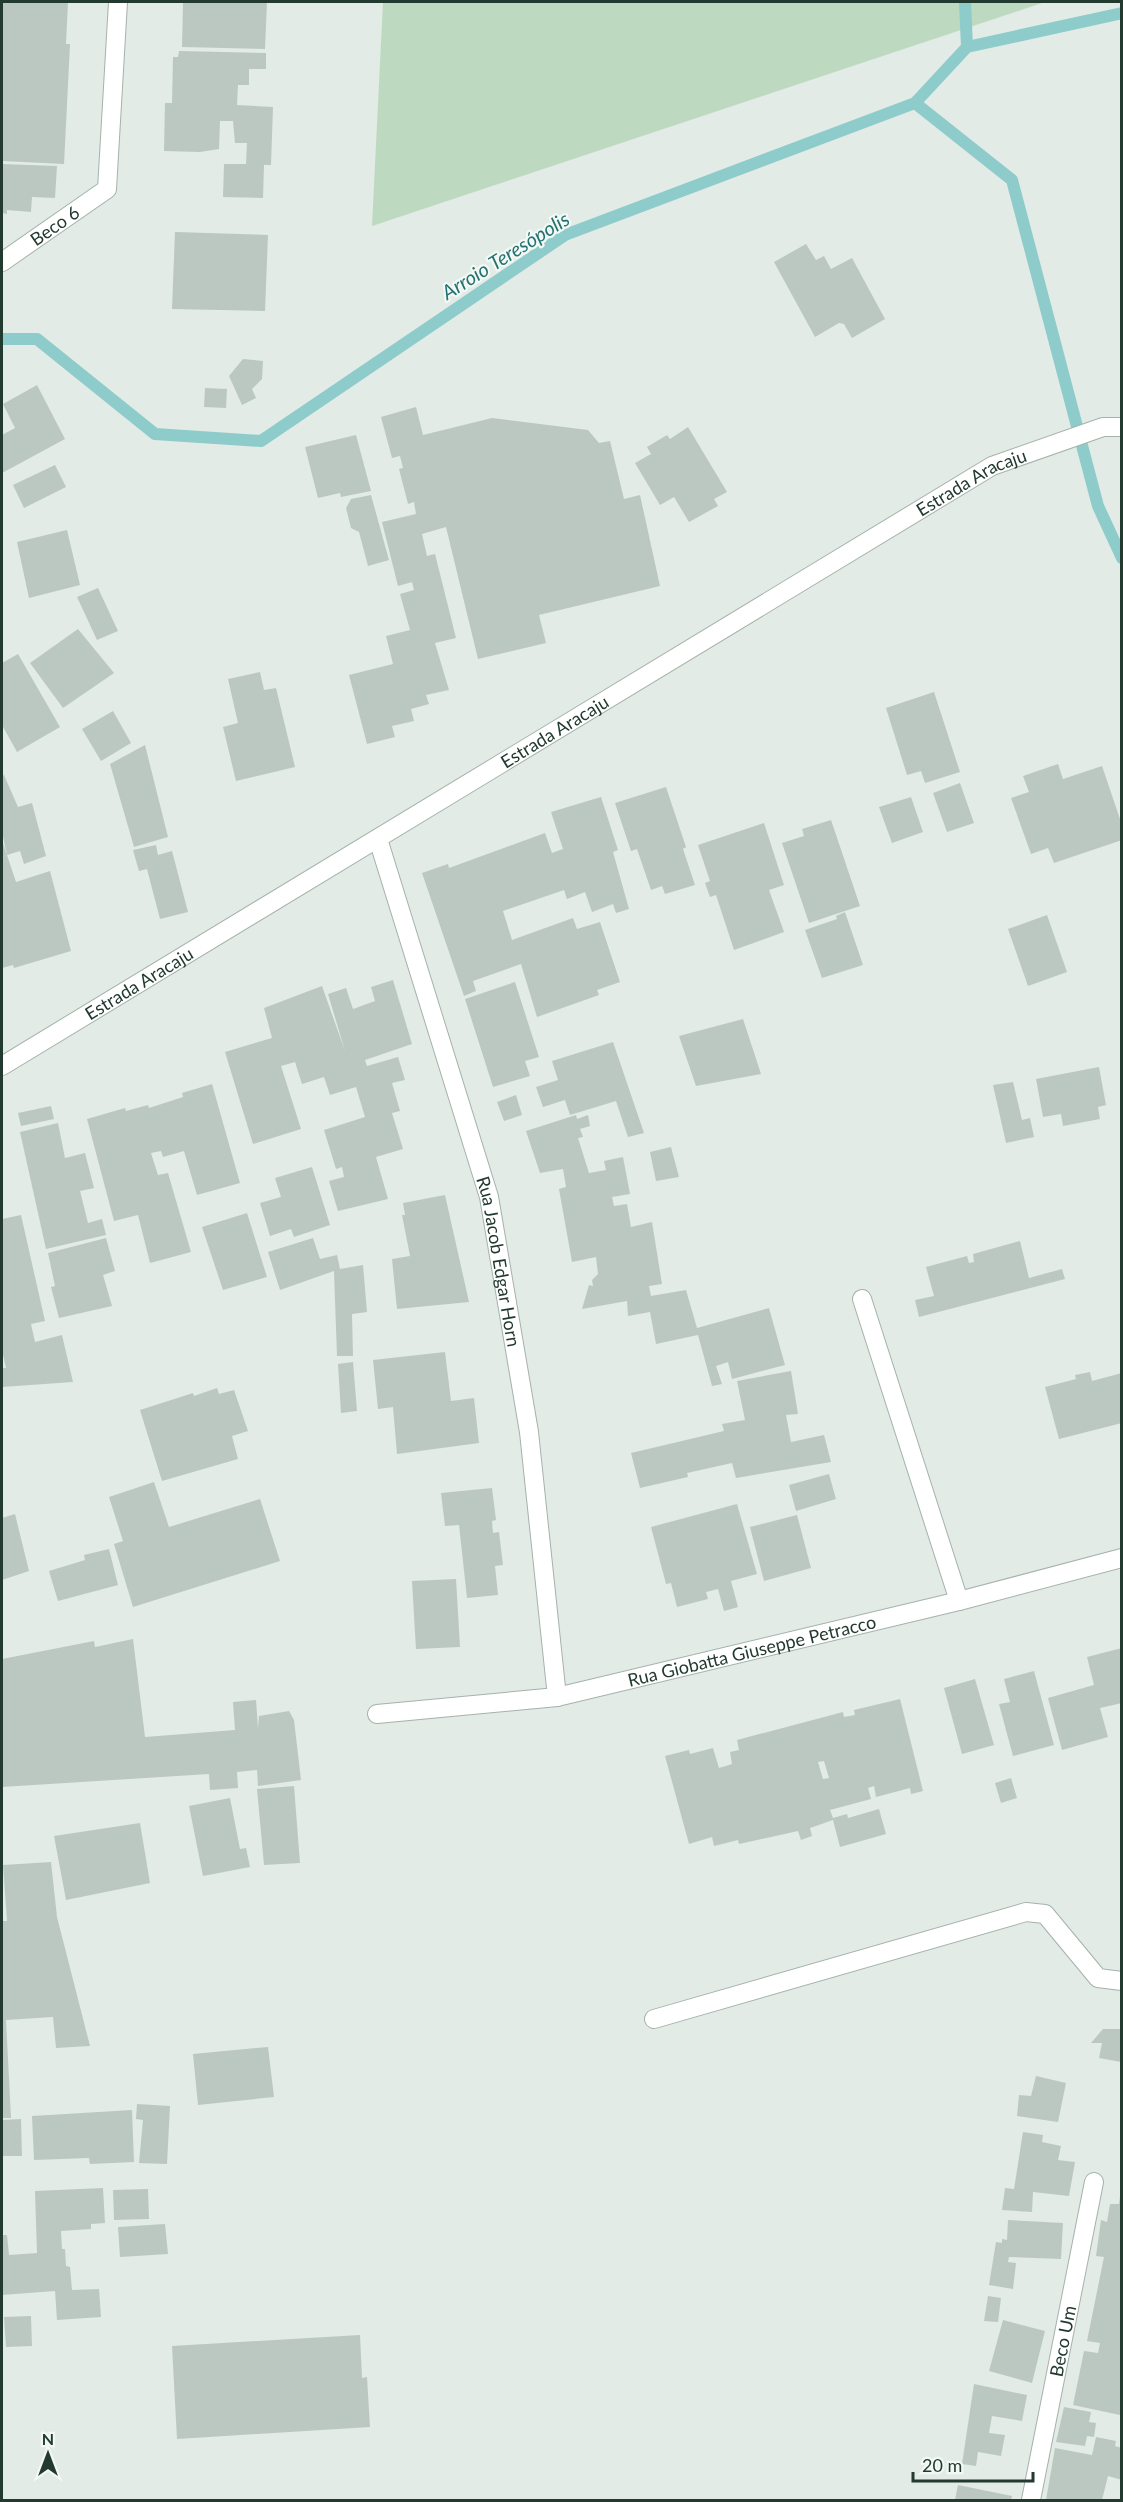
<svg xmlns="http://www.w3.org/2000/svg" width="1123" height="2502" viewBox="0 0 1123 2502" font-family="Lato,sans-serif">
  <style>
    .green { fill: #bddac0 }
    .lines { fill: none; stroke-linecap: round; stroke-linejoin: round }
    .stream { stroke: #8ecbcb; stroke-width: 12 }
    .building { fill: #bbc8c1; fill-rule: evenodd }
    .lane-casing { stroke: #a5b2ab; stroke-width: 20 }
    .street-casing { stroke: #a5b2ab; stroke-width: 20 }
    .lane { stroke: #fff; stroke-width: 18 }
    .street { stroke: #fff; stroke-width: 18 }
    .labels { text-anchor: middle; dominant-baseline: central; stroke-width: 4.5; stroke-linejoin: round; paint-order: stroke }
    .street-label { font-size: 18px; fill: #233a31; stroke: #f2f8f4 }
    .water-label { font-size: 20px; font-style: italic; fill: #237171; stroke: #f2f8f4 }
  </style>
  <rect width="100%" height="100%" fill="#e2ebe5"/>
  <!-- green -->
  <path class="green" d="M383 2H1045L372 226Z"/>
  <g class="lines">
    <!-- stream -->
    <path class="stream" d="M965 2 967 47
      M915 103 1012 180 1098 506 1122 558
      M2 339H37L155 434 261 441 565 235 915 103 967 47 1122 13"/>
  </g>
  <!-- building -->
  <path class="building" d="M2 2H68L66 44H70L64 164 2 161Z
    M183 2H267L265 49 182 47Z
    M179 51 266 53V69H249V85H238L237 105 273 107 271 165H264L263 198 223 197 224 164H246L247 143H235L233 121H220L219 149 200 152 164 151 165 103H172L173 57H178Z
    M2 164 57 166 55 198 32 197 31 212 7 210V214L2 213Z
    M175 232 268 235 265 311 172 309Z
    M806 244 816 260 824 256 831 269 852 258 885 319 852 338 844 324 839 323 815 337 774 262Z
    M243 359 263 361 262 379 252 389 256 398 242 405 229 376Z
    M37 385 65 439 2 473V435L15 428 3 404Z
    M205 388 227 389 226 408 204 407Z
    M416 407 423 435 492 418 588 430 599 443 610 441 624 499 640 495 660 586 539 615 546 643 478 659 446 527 422 534 427 556 435 554 456 638 435 643 449 690 426 695 429 704 411 709 414 721 392 726 395 737 367 744 349 675 393 664 386 636 410 630 400 594 414 590 412 582 398 586 382 522 416 514 414 502 408 504 399 469 403 468 400 456 392 458 381 417Z
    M688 427 727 492 714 499 718 506 689 522 674 497 660 505 635 463 651 454 647 447 667 435 670 439Z
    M356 435 371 491 341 497 340 493 318 498 305 447Z
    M55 465 66 487 24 508 13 485Z
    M371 495 389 560 368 566 359 532 351 528 346 508 351 499Z
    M67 530 80 585 29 598 17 542Z
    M98 588 118 631 97 640 77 597Z
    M78 629 114 673 63 708 30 663Z
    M18 654 60 727 17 752 2 725V663Z
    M260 672 264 690 276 688 295 767 236 781 223 727 238 723 228 679Z
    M934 692 960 772 925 783 921 771 907 775 886 708Z
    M113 711 131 743 101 761 82 729Z
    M145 745 168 837 134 847 110 764Z
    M1058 764 1063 779 1102 766 1122 825V840L1054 863 1048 848 1031 854 1011 798 1029 792 1023 776Z
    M4 775 18 807 32 803 46 856 24 864 20 851 7 855 2 832V776Z
    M960 783 974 823 947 832 933 793Z
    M666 787 686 847 683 849 695 885 665 894 662 886 651 890 637 849 631 851 615 803Z
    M601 797 618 850 613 852 629 909 616 913 613 904 592 912 585 892 567 899 564 890 503 911 512 940 573 918 577 929 600 922 620 982 597 990 599 995 537 1017 521 964 473 981 476 991 464 996 422 873 448 864 449 868 545 833 552 853 563 849 551 812Z
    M911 797 923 832 892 843 879 807Z
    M831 820 860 906 809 923 782 843 804 836 802 829Z
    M764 823 784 885 769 890 784 932 734 950 716 895 710 897 705 883 710 881 698 845Z
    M2 840 16 882 50 871 71 951 14 968 13 965 2 968Z
    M156 845 158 855 172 851 188 912 160 919 147 869 139 871 133 850Z
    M845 912 863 965 822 978 805 930 837 919 836 916Z
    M1047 915 1067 972 1028 986 1008 929Z
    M393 980 412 1044 365 1060 367 1066 398 1057 405 1080 392 1083 400 1111 392 1113 403 1149 376 1157 388 1199 338 1211 329 1181 344 1177 342 1167 336 1169 324 1130 365 1117 356 1087 330 1095 324 1077 302 1084 295 1062 281 1066 301 1129 253 1144 225 1052 272 1038 264 1008 322 986 345 1051 328 994 346 988 353 1009 375 1001 371 987Z
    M515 982 539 1057 525 1061 530 1076 493 1087 465 999Z
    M743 1019 761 1074 696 1086 679 1036Z
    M613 1042 644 1133 628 1137 616 1101 570 1115 565 1100 543 1107 536 1087 558 1080 552 1061Z
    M1099 1067 1106 1105 1098 1107 1100 1119 1063 1126 1061 1114 1043 1117 1036 1079Z
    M1013 1082 1022 1120 1030 1118 1034 1137 1006 1143 993 1085Z
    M212 1084 240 1183 197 1195 184 1151 163 1157 161 1151 151 1153 158 1175 168 1173 191 1252 150 1263 138 1215 114 1221 87 1119 125 1108 126 1111 148 1105 149 1108 183 1097 182 1093Z
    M516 1095 522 1115 504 1121 497 1102Z
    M51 1106 54 1119 21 1126 18 1113Z
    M576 1115 577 1119 588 1115 590 1126 580 1129 583 1137 578 1138 589 1173 606 1170 604 1161 623 1157 630 1194 612 1197 614 1206 627 1204 631 1227 652 1222 662 1284 649 1286 651 1296 686 1290 697 1328 769 1308 785 1365 732 1379 728 1362 716 1366 722 1384 712 1386 698 1335 656 1344 650 1312 628 1316 627 1301 582 1309 589 1285 593 1286 592 1280 598 1274 596 1257 572 1262 559 1189 566 1187 563 1169 540 1173 526 1131Z
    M58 1123 65 1158 85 1153 94 1188 80 1191 88 1223 102 1219 106 1235 46 1249 20 1132Z
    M671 1147 679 1177 656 1181 650 1152Z
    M312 1167 330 1225 294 1237 291 1229 270 1236 260 1203 281 1197 275 1178Z
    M445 1195 469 1302 397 1309 392 1259 410 1256 402 1215H405L403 1203Z
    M247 1213 267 1277 223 1290 202 1227Z
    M21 1215 45 1321 31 1324 35 1342 62 1335 73 1382 2 1387V1368H6L2 1350V1219Z
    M106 1238 115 1271 103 1275 112 1306 59 1318 51 1287 55 1286 48 1253Z
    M313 1238 320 1259 337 1255 340 1269 363 1265 367 1312 352 1314 353 1356H337L334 1271 280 1290 268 1252Z
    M1020 1241 1029 1278 1062 1269 1065 1279 919 1317 915 1300 934 1296 926 1267 967 1256 969 1263 974 1262 973 1254Z
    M445 1352 451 1401 474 1398 479 1443 397 1454 393 1407 378 1409 373 1360Z
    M353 1362 357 1411 341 1413 338 1364Z
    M791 1371 798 1414 786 1415 791 1442 824 1435 831 1462 736 1478 732 1463 687 1473 688 1477 640 1488 631 1453 724 1431 722 1424 745 1420 737 1381Z
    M1090 1372 1092 1381 1122 1373V1423L1059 1439 1045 1387 1076 1379 1075 1375Z
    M217 1388 219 1394 234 1390 248 1431 232 1436 238 1459 162 1481 140 1410 193 1393 194 1396Z
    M829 1474 836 1499 796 1511 789 1485Z
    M154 1482 169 1527 260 1499 280 1561 133 1607 114 1544 123 1541 109 1497Z
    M492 1488 496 1520 492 1521 493 1533 499 1532 503 1565 495 1566 498 1595 467 1598 459 1525 445 1526 441 1493Z
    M737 1504 757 1574 731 1581 738 1607 724 1611 718 1589 706 1592 708 1599 677 1607 671 1583 666 1584 651 1527Z
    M15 1514 29 1571 2 1580V1518Z
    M797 1515 811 1568 764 1581 750 1527Z
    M109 1549 118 1585 58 1601 49 1571 85 1560 84 1555Z
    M456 1579 460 1647 416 1649 412 1581Z
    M133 1639 145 1737 235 1730 233 1702 256 1700 258 1728 259 1716 289 1711 294 1720 301 1780 258 1786 257 1770 237 1772 238 1788 210 1790 209 1774 2 1787V1659L94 1641 95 1647Z
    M1122 1648V1703L1100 1708 1108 1737 1062 1750 1048 1698 1094 1685 1087 1657Z
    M1034 1671 1054 1745 1013 1756 999 1704 1010 1702 1004 1679Z
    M975 1679 994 1745 962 1754 944 1688Z
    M900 1699 923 1791 911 1794 910 1788 876 1797 874 1786 868 1788 871 1799 830 1810 833 1818 847 1814 848 1818 879 1809 886 1834 840 1847 833 1820 810 1828 812 1836 801 1840 798 1831 739 1844 738 1840 714 1846 712 1837 689 1844 665 1756 689 1750 690 1754 713 1748 719 1768 732 1764 730 1752 739 1750 737 1740 843 1712 844 1717 855 1715 854 1710ZM824 1761 829 1778 823 1779 818 1762Z
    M1011 1778 1017 1798 1001 1803 995 1783Z
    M294 1786 300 1863 264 1865 257 1789Z
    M230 1798 240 1849 246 1848 250 1867 203 1876 189 1806Z
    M140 1823 150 1883 66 1900 54 1836Z
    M51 1862 57 1917 90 2046 56 2048 53 2017 6 2020 11 2118H2V1921H7L3 1865Z
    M1103 2029H1122L1121 2062 1099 2058 1102 2043H1091Z
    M268 2047 274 2097 198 2105 193 2054Z
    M1036 2076 1066 2083 1058 2122 1017 2116 1019 2095 1031 2096Z
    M137 2104 170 2106 167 2164 139 2163 143 2120 136 2119Z
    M132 2110 134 2162 90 2164 89 2158 34 2160 32 2116Z
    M21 2119 22 2156H2V2120Z
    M1023 2132 1043 2135 1042 2142 1061 2146 1058 2160 1075 2162 1069 2196 1033 2192 1032 2212 1002 2210 1005 2188 1014 2189Z
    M103 2188 105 2223 91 2224V2229L61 2231 62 2249H65L66 2266 70 2267 72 2290 99 2289 101 2317 57 2320 55 2291 2 2295V2235H7L9 2255 37 2253 35 2191Z
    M148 2189 149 2219 114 2220 113 2190Z
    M1120 2196 1122 2408 1120 2415 1073 2405 1084 2351 1098 2353 1100 2343 1087 2341 1104 2257 1096 2256 1101 2220 1107 2222 1110 2204H1119Z
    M1008 2220 1063 2223 1061 2259 1009 2257 1008 2262 1016 2263 1013 2289 989 2285 996 2242 1002 2243V2239L1007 2240Z
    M165 2224 168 2254 120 2257 118 2227Z
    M988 2296 1001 2298 998 2322 984 2321Z
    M31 2316 32 2346 6 2347 4 2317Z
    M1003 2320 1045 2331 1032 2383 989 2371Z
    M360 2335 362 2378 367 2377 370 2427 177 2439 172 2346Z
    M974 2384 1027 2395 1022 2421 992 2416 989 2433 1005 2435 1001 2456 978 2452 976 2466 962 2464Z
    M1064 2407 1091 2412 1089 2422 1096 2423 1094 2437 1087 2436 1085 2446 1056 2442Z
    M1096 2437 1116 2441 1115 2446 1122 2448V2480L1108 2476 1102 2500H1046L1055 2448 1092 2455Z
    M958 2485 1012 2496 1011 2500H955Z"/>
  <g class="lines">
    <defs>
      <g id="lane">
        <path id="s1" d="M1031 2500 1094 2182"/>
      </g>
      <g id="street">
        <path id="s2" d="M2 262 107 189 118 2"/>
        <path id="s3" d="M378 839 489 1197 529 1432 557 1697"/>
        <path id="s4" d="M2 1066 992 466 1103 427H1122"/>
        <path d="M862 1299 959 1601"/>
        <path id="s5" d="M377 1714 557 1697 959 1601 1122 1558"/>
        <path d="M654 2019 1026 1912 1045 1914 1098 1978 1122 1981"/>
      </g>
    </defs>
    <!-- lane casing -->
    <use href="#lane" class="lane-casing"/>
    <!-- street casing -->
    <use href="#street" class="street-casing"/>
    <!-- lane -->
    <use href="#lane" class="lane"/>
    <!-- street -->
    <use href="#street" class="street"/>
  </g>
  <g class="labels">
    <!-- street labels -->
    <g class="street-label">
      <text stroke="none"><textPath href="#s2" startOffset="64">Beco 6</textPath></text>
      <text stroke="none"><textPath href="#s4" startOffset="1132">Estrada Aracaju</textPath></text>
      <text stroke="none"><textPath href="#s4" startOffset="646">Estrada Aracaju</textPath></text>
      <text stroke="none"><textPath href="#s4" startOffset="160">Estrada Aracaju</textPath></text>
      <text stroke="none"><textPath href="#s3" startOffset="440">Rua Jacob Edgar Horn</textPath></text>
      <text stroke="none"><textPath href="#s5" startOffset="381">Rua Giobatta Giuseppe Petracco</textPath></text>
      <text stroke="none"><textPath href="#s1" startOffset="162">Beco Um</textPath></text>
    </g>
    <!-- water labels -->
    <g class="water-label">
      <text transform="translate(505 255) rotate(-32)">Arroio Teresópolis</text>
    </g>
  </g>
  <!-- border -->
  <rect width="1123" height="2502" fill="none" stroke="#233a31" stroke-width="6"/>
  <!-- north arrow -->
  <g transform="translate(48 2454)" stroke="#f2f8f4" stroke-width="4.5" paint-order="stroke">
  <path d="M0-4.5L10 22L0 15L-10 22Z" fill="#233a31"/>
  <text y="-9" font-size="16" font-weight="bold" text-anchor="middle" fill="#233a31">N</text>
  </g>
  <!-- scale -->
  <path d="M913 2472v9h120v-9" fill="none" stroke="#233a31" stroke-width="3"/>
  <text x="922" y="2472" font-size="18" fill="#233a31" stroke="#f2f8f4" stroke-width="4.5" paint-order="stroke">20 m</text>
</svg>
